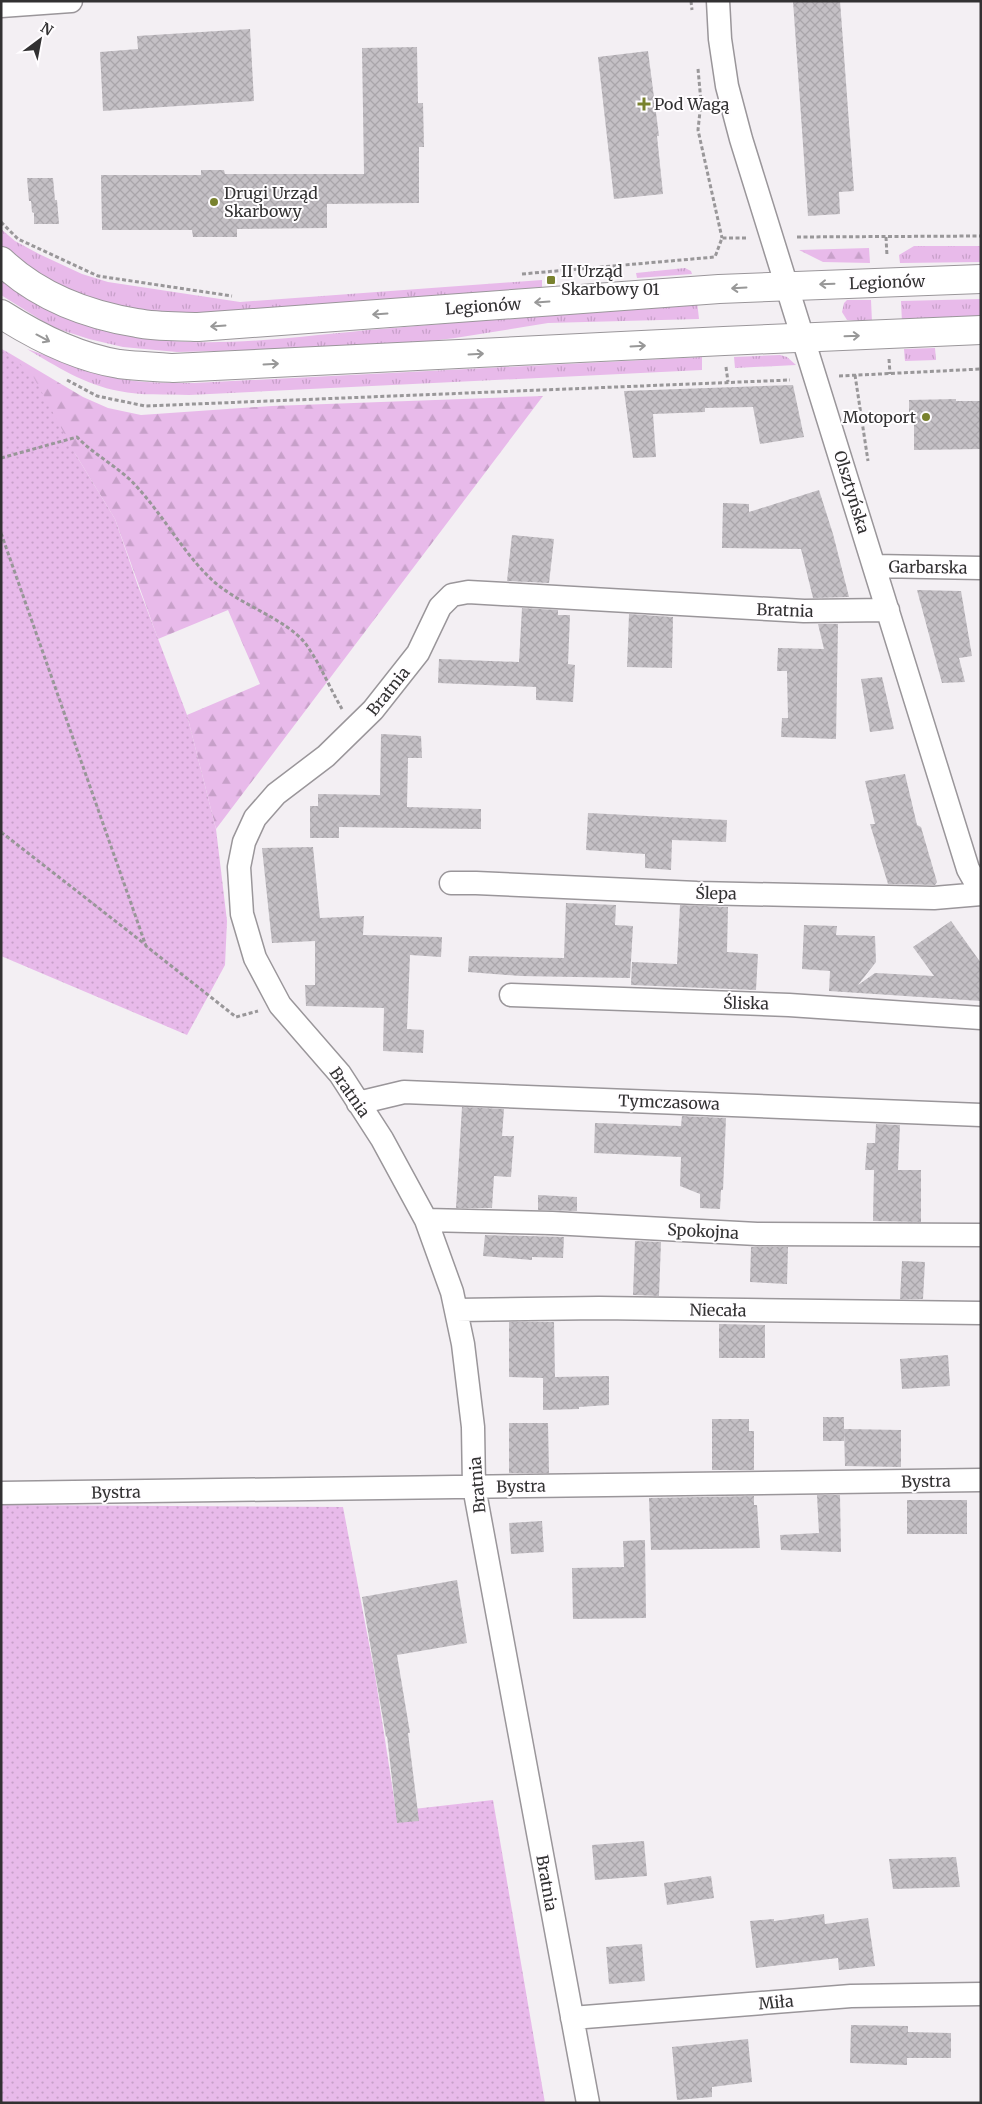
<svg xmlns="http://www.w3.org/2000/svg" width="982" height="2104" viewBox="0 0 982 2104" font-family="Merriweather,serif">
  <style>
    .grass { fill: url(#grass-tufts) }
    .forest { fill: url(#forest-firs) }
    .park { fill: url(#park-dots) }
    .building { fill: url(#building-cross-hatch) }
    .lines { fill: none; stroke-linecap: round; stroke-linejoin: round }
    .minor-casing { stroke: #9a969a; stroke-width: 25 }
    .tertiary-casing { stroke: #9a969a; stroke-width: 30 }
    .path { stroke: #999799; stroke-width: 3; stroke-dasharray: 4 2.5; stroke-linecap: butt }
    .minor { stroke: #fff; stroke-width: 22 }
    .tertiary { stroke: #fff; stroke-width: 28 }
    .oneway { stroke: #989898 }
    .poi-dot { fill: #79822e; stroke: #fffdff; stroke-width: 2 }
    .labels { text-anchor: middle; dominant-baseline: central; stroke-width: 4; stroke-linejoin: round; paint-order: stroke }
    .poi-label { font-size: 16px; fill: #323132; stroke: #fffdff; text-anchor: start }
    .street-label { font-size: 16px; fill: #323132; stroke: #fffdff }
  </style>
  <defs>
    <pattern id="grass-tufts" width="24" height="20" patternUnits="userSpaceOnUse" patternTransform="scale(1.25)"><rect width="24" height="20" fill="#e8baea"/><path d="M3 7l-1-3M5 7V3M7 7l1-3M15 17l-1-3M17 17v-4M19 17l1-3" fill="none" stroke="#c7a0c9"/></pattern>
    <pattern id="forest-firs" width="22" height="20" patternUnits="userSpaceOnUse" patternTransform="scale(1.25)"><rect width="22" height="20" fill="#e8baea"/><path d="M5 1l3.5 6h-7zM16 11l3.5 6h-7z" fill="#c7a0c9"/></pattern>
    <pattern id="park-dots" width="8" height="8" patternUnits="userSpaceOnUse" patternTransform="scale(1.25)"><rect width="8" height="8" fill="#e8baea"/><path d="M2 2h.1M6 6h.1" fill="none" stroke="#c7a0c9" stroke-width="1.8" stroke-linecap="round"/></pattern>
    <pattern id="building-cross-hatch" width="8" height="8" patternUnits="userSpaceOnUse" patternTransform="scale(1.25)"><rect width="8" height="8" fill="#c4c0c5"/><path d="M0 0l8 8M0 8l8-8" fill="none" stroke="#a9a5aa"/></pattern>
  </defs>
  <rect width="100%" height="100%" fill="#f3eff3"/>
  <!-- grass -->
  <path class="grass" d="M1 229 15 241 39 254 82 274 108 282 240 302 542 280V287L262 310 198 314H165L120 306 69 291 22 263 1 245Z
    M914 246H981V262L900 263 899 255Z
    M685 268 691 271 692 274 637 278 636 273Z
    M1 281C39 304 77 325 121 334 206 352 296 336 381 329 486 320 592 311 697 301L699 319 548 323 455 338 381 347 177 352 123 347 89 339 52 327 1 295Z
    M981 299V318L902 323 901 301Z
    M847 300H871L872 322 847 320 842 312 844 303Z
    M935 348 936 360 905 361 904 349Z
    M27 349C62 361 99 376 135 381 155 383 174 383 194 383L702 357V370L189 395C166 394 141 396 119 391 85 385 56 366 27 349Z
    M780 355 787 357 796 365 735 368 734 357Z"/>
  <!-- forest -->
  <path class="forest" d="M869 248 870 263 823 262 799 250Z
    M4 350 83 397 108 408 141 415 272 406 543 396 216 829 187 715 260 684 228 610 158 639 115 519 76 455Z"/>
  <!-- park -->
  <path class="park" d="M1 348 33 376 76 455 115 519 138 586 187 715 216 829 227 921 225 965 187 1035 1 956Z
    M1 1505 343 1507 375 1675 396 1811 493 1800 545 2103H1Z"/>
  <!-- building -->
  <path class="building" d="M793 1H840L854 191 839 192 840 214 808 216Z
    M250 29 254 101 103 111 100 52 138 49 137 36Z
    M417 47 418 103H423L424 147H419V203L327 204V228L237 229V237H193L192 230H102L101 175H201V170H224L225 174H364L362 48Z
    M648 51 659 136H657L663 194 614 199 598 57Z
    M27 178H53L55 200H57L59 224H34V213L32 212 31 201H29Z
    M793 385 804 437 760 444 753 407 705 408V412L653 414 656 457 633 458 624 391Z
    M956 399V401H981V449L914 450V423H909V400Z
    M819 490 833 534 849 597 813 598 801 549 722 548 723 503 749 504V512Z
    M512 535 554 539 549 583 507 581Z
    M917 590 961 591 972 656 959 658 965 682 942 683Z
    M522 608 558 610V615H570L568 664 575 665 573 702 536 700V687L438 683 439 659 519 662Z
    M629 614 673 617 672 668 627 667Z
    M818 624H838L836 739 781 737 782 718H788L787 671H777L778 648 824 649Z
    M882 677 894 729 870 732 861 679Z
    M381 734 421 736 422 758H408L407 807 481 809V829L339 827V838H310V806H318V794L380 795Z
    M905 774 917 825 921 827 937 882 935 885 888 884 870 824H875L865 781Z
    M588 813 727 820 726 842 672 840 671 870 645 868V854L586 850Z
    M313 847 320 918 364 916 363 935 442 937 441 957 410 955 407 1029 424 1030 423 1053 383 1051 384 1008 306 1006 305 985H315V941L272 943 262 848Z
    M566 903 616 905 615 925 633 926 630 978 521 976 468 972 469 956 564 958Z
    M680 905 728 907 727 952 758 954 756 990 631 985 632 962 677 964Z
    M951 921 981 963V1001L829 991 830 971 802 969 804 925 837 926 836 935 875 936 876 962 858 985 875 973 934 976 913 947Z
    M462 1107 504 1109 502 1136H514L511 1177 494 1176 492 1208H456Z
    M682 1116 726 1118 723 1190H721L720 1209 700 1208V1194L680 1186 681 1157 594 1153 595 1123 681 1126Z
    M876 1124 900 1125 898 1170H921V1222L873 1221 874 1170H865L867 1143H875Z
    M538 1195 577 1197V1211L538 1210Z
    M485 1235 564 1237 563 1258 532 1257V1260L483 1256Z
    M635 1241 661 1242 659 1296 633 1295Z
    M751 1247H788L787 1284 750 1282Z
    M902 1261 925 1262 923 1299H900Z
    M509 1322H554L555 1377 609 1376V1405L579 1407V1409L543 1410V1378L509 1377Z
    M719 1324 765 1325V1358H719Z
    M948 1355 950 1386 902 1389 900 1359Z
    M823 1417H844V1441H823Z
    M712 1419H749V1431H754V1470H712Z
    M509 1423H548L549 1473H509Z
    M844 1429 901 1430V1467L845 1466Z
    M817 1495H840L841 1552 781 1550 780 1535 819 1533Z
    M754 1496V1505H757L760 1548 651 1550 649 1498Z
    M907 1500H967V1534H907Z
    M542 1521 544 1552 511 1554 509 1523Z
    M645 1540 646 1618 573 1619 572 1568 624 1567 623 1541Z
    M457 1580 467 1643 397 1655 410 1733H408L419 1821 397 1823 387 1736 386 1737 362 1597Z
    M644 1841 647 1876 595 1880 592 1845Z
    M956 1857 960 1887 893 1889 889 1859Z
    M711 1876 714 1898 667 1905 664 1883Z
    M824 1914 825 1924 868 1918 875 1966 839 1970 838 1958 756 1968 750 1921 774 1919V1921Z
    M642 1944 645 1981 609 1984 606 1947Z
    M851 2025 908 2026V2032L951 2033V2058H907V2065L850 2063Z
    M748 2039 752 2082 712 2087V2097L677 2100 672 2047Z"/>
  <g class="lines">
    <defs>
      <path id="minor" d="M718 1 720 39 727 86 741 139 968 869 981 892
        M1 6 71 1
        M875 566 981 568
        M451 883H476L697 893 934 898 981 894
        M511 995 789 1005 981 1018
        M358 1103 404 1092 981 1115
        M426 1220 552 1223 757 1234 981 1235
        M456 1310 599 1308 981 1313
        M1 1493 981 1480
        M572 2018 851 1996 981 1994
        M588 2103 474 1487 473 1427 463 1344 452 1292 426 1220 382 1139 340 1074 280 1005 255 958 242 914 239 867 244 842 255 818 276 794 326 756 373 710 418 653 440 607 452 595 468 592 804 611 888 610"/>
      <path id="tertiary" d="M1 261C38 296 88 315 137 323 157 327 178 326 198 327L719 289 981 279
        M1 314C37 337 76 357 119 364 136 366 155 367 173 368L724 341 981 330"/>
    </defs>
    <!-- minor casing -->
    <use href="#minor" class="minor-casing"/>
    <!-- tertiary casing -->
    <use href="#tertiary" class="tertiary-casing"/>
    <!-- path -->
    <path class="path" d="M691 1 692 10
      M698 69 701 102 698 130 722 238
      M1 222 18 239 98 276 232 296
      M797 237 981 236
      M886 237 887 256
      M522 274 715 257 722 238H746
      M889 359 890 374
      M726 367 728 382
      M855 375 868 461
      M839 376 981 369
      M67 380 97 396 145 406 790 380
      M1 458 77 437C95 456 121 468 138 488 164 517 183 552 211 579 237 604 285 618 305 643 320 663 329 687 342 709
      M1 533 146 946 236 1017 258 1011
      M1 832 146 945"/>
    <!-- minor -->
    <use href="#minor" class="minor"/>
    <!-- tertiary -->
    <use href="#tertiary" class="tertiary"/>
  </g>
  <!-- one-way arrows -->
  <defs><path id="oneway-shaft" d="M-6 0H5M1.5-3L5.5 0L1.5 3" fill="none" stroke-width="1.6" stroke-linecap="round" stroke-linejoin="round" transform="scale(1.25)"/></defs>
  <g class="oneway">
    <use href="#oneway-shaft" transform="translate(827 284) rotate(178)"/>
    <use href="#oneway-shaft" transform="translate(739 288) rotate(177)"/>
    <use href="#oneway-shaft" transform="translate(542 302) rotate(176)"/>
    <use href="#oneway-shaft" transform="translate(380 314) rotate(176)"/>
    <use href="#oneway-shaft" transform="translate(218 326) rotate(176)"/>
    <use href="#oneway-shaft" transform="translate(852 336) rotate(-2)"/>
    <use href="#oneway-shaft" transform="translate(43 338) rotate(28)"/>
    <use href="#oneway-shaft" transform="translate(638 346) rotate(-3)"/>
    <use href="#oneway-shaft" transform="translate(476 354) rotate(-3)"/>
    <use href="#oneway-shaft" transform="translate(271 364) rotate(-3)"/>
  </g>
  <!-- markers -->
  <g class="poi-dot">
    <path d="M641.5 96.5h5v5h5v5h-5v5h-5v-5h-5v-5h5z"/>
    <circle cx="214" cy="202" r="5"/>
    <rect x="546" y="275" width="10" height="10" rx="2.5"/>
    <circle cx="926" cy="417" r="5"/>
  </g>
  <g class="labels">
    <!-- poi labels -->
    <g class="poi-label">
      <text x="654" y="104">Pod Wagą</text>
      <text x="224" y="193">Drugi Urząd<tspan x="224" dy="18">Skarbowy</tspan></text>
      <text x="561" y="271">II Urząd<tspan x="561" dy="18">Skarbowy 01</tspan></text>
      <text x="916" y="417" text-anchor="end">Motoport</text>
    </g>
    <!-- street labels -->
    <g class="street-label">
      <text transform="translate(887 282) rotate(-2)">Legionów</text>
      <text transform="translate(483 306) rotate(-4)">Legionów</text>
      <text transform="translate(852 492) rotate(73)">Olsztyńska</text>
      <text transform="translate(928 567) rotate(1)">Garbarska</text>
      <text transform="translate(785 610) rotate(2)">Bratnia</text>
      <text transform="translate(388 691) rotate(-51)">Bratnia</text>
      <text transform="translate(716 893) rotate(1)">Ślepa</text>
      <text transform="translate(746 1003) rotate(1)">Śliska</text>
      <text transform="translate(350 1092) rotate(55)">Bratnia</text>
      <text transform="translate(669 1102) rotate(2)">Tymczasowa</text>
      <text transform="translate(703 1231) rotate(3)">Spokojna</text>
      <text transform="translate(718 1310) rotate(1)">Niecała</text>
      <text transform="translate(926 1481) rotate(-1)">Bystra</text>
      <text transform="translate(477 1485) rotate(-95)">Bratnia</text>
      <text transform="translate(521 1486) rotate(-1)">Bystra</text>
      <text transform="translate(116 1492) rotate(-1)">Bystra</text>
      <text transform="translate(547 1883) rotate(80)">Bratnia</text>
      <text transform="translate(776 2002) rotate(-5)">Miła</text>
    </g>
  </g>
  <!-- border -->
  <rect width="982" height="2104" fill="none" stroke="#323132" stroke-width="5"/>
  <!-- north arrow -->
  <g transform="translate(40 40) rotate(32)" stroke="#fffdff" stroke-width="4" paint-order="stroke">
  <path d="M0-4L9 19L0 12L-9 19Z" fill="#323132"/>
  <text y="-8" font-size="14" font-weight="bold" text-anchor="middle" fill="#323132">N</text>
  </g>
</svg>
